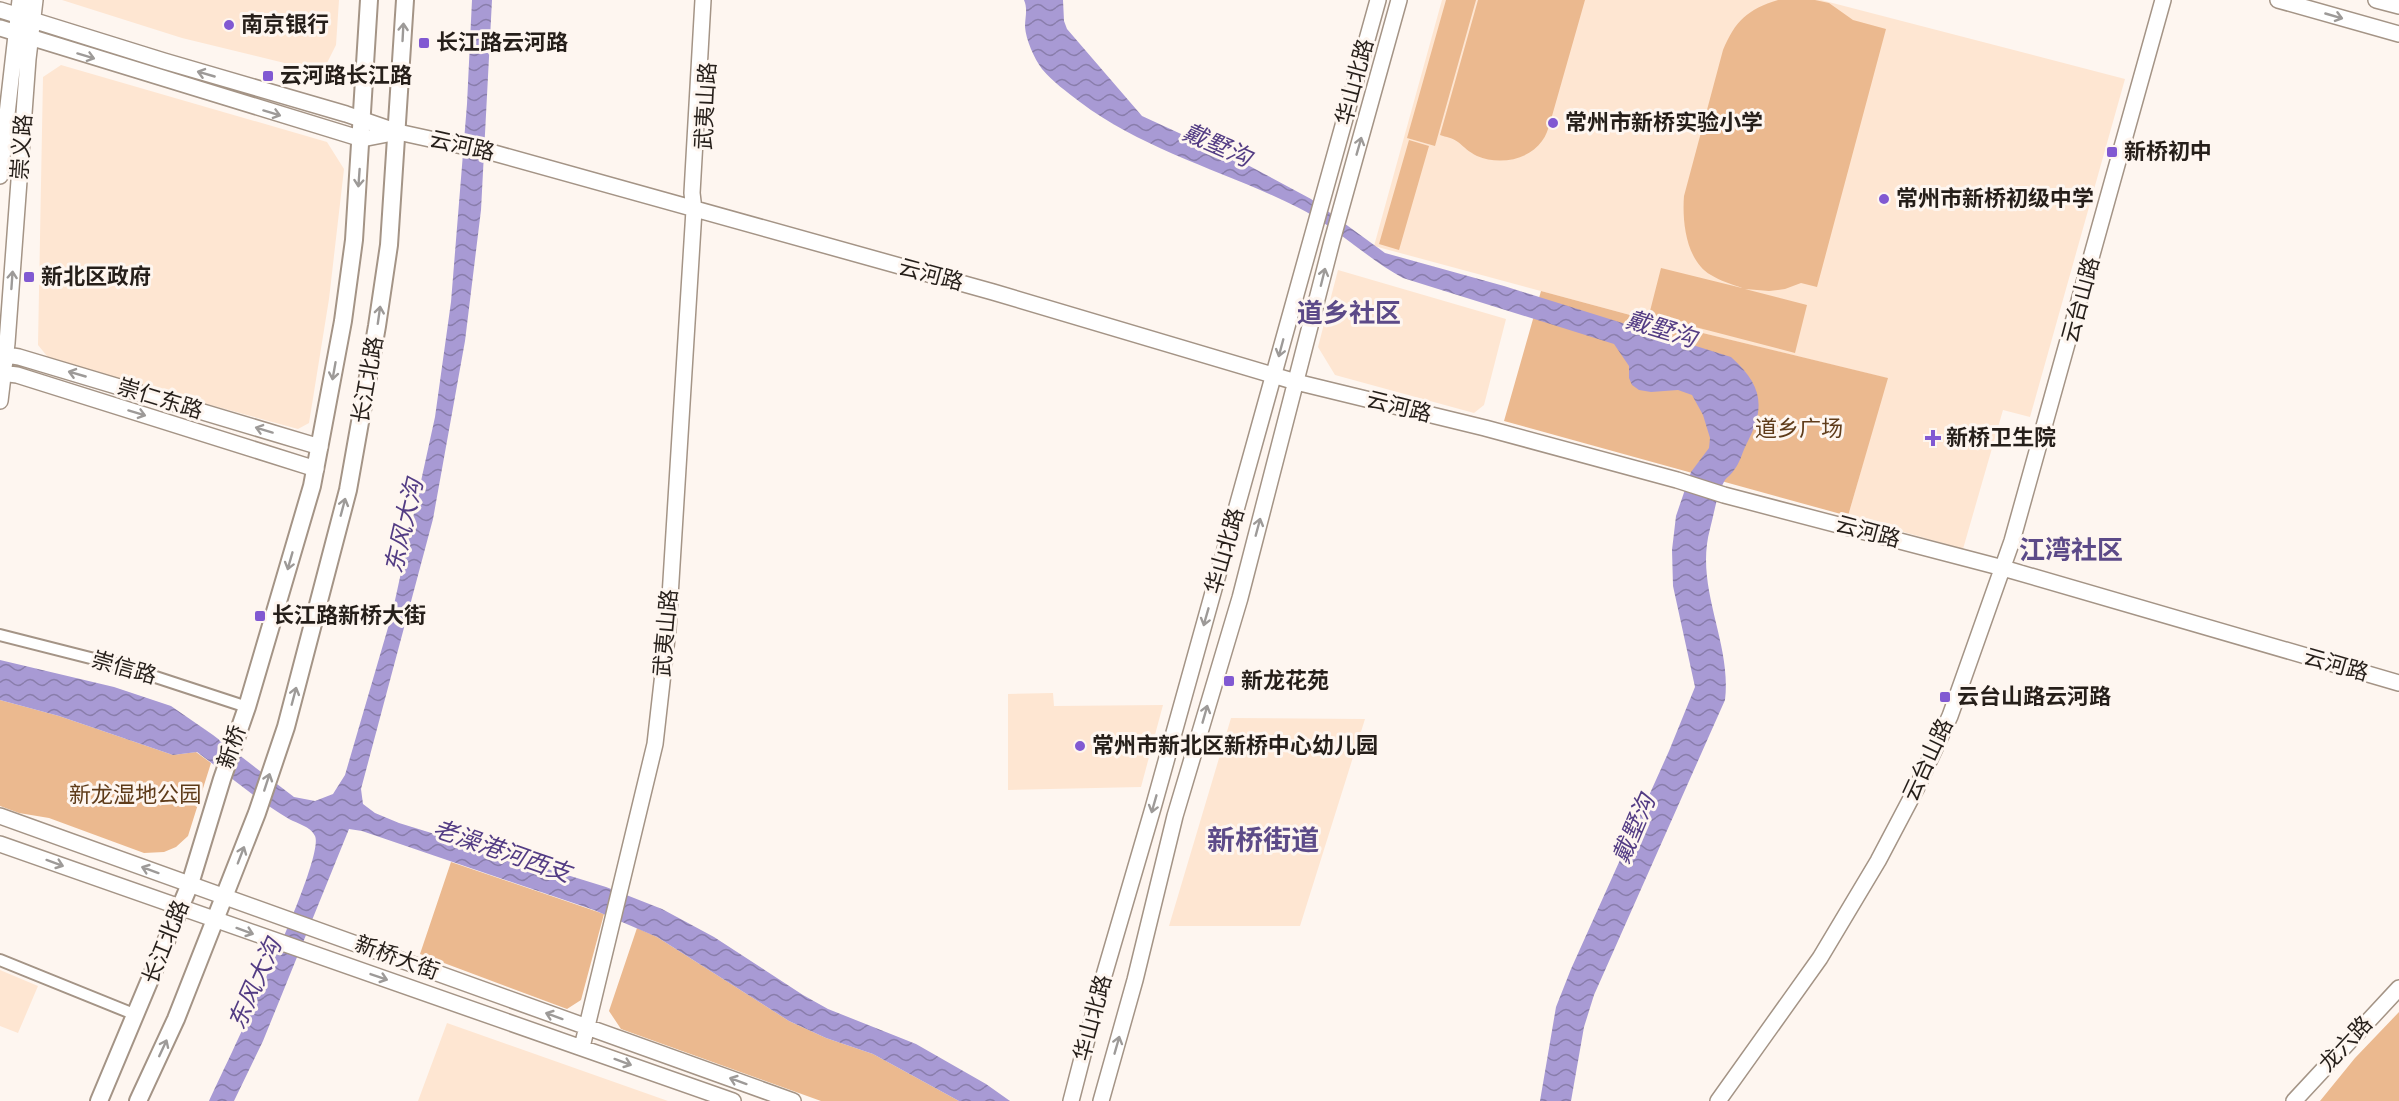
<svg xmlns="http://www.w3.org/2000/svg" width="2399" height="1101" viewBox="0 0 2399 1101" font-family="Karla,'Noto Sans SC',sans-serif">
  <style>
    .built { fill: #fee6d2 }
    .green { fill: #ebb98f }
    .water { fill: url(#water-waves) }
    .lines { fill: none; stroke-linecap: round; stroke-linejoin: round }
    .street-casing { stroke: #a49486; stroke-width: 14 }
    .secondary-casing { stroke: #a49486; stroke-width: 18 }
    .primary-casing { stroke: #a49486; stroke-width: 20 }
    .street { stroke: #fff; stroke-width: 10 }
    .secondary { stroke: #fff; stroke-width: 15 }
    .primary { stroke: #fff; stroke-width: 16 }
    .oneway { stroke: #9d9a98 }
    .poi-dot { fill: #8159d2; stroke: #fef6f0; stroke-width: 2 }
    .labels { text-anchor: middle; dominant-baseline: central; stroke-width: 6; stroke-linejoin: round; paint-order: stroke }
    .poi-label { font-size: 22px; font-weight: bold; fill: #261f1a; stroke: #fef6f0; text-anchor: start }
    .street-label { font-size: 22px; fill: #261f1a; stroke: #fef6f0 }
    .park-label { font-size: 22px; fill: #5f3c1a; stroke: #fef6f0 }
    .water-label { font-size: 24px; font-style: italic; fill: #533c84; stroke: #fef6f0 }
    .quarter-label { font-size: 26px; font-weight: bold; fill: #5c4a88; stroke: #fef6f0 }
    .district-label { font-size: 28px; font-weight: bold; fill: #5c4a88; stroke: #fef6f0 }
  </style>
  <defs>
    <pattern id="water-waves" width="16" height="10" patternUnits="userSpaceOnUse" patternTransform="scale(1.5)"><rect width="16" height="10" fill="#a89ad4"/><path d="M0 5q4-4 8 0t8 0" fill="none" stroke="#897dab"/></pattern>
  </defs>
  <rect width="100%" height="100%" fill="#fef6f0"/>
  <!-- built -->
  <path class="built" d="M62 0H339L336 45 327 63 309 69 182 38Z
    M1442 0H1821L2125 79 2030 417 2003 410 1963 549 1848 516 1887 378 1645 319 1374 246Z
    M61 65 327 142 344 169 329 299 309 423 298 429 51 361 38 345 43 77Z
    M1338 270 1506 319 1484 405 1474 413 1335 375 1318 347Z
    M1053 693 1054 706 1163 705 1141 787 1008 790V694Z
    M1231 718 1365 719 1300 926H1169Z
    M0 970 38 986 18 1033 0 1026Z
    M447 1023 668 1101H418Z"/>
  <!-- green -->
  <path class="green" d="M1446 0H1476L1435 146 1407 138Z
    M1478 0H1585L1550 123C1548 129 1546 136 1542 141 1528 161 1498 165 1477 156 1469 152 1464 147 1458 142 1453 138 1446 137 1440 135Z
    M1778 0H1815L1829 3 1853 20 1886 29 1817 287 1801 283 1785 289 1769 291 1745 289 1807 305 1795 353 1649 315 1661 268 1742 288C1732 284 1720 281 1711 275 1686 261 1682 221 1684 196L1723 50C1735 21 1748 9 1778 0Z
    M1409 140 1429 146 1399 250 1379 244Z
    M1541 291 1645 319 1888 378 1848 516 1504 421Z
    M0 700 59 716 173 755 196 752 211 763 188 836 176 847 164 852 144 853 49 818 19 813 0 806Z
    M451 862 604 914 581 1000 567 1009 420 954Z
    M637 928 657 937 789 1021 826 1038 873 1054 959 1101H821L621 1029 609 1011Z
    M2399 1012V1101H2320L2355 1058Z"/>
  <!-- water -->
  <path class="water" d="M472 0H492L481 210 465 341 433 519 361 789 363 804 375 813 399 823 606 887 662 909 714 937 803 995 828 1009 916 1044 986 1084 1010 1101H959L873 1054 826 1038 789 1021 657 937 594 910 362 831 349 829 263 1041 234 1101H209C225 1066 326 859 315 836 310 826 298 824 289 819 257 800 227 774 197 752L173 755 59 716 0 700V660L114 687 171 706 213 735 294 797 315 801 333 794 345 775 392 614 435 417 451 302 467 104Z
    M1024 0H1063L1064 21 1067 29 1142 116 1242 162 1311 199 1385 253 1504 286 1731 357C1763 386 1766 407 1746 445 1742 453 1740 463 1734 470 1732 474 1727 477 1725 480 1717 493 1714 514 1710 529 1694 588 1732 642 1725 700L1594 995 1584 1027 1571 1101H1540L1556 1007 1571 969 1669 751 1695 687 1673 586 1672 550 1676 516 1691 472 1709 448 1710 438 1703 415 1692 395 1678 390 1651 392 1639 390 1632 385 1629 378V366L1614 344 1403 278C1366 258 1335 226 1297 207 1225 171 1145 151 1080 102 1067 92 1053 82 1042 69 1034 58 1026 40 1025 27 1025 17 1028 9 1024 0Z"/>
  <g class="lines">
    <defs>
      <path id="street" d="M0 635 122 666 247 707
        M0 960 136 1015"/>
      <path id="secondary" d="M2278 0 2399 34
        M2376 0 2399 6
        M0 10 164 61 346 114 398 132 494 153 993 292 1296 382 1485 428 1677 480 1724 495 2003 568 2399 683
        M0 28 362 139 398 132
        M0 176 20 0
        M0 354 19 357 320 447
        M0 373 17 375 316 469
        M0 401 7 343 28 59 35 0
        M0 816 793 1101
        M0 844 733 1101
        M582 1047 655 744 668 629 694 210 692 193 703 0
        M1071 1101 1100 989 1153 808 1378 0
        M1101 1101 1135 980 1175 816 1240 598 1332 241 1399 0
        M1718 1101 1820 958 1878 861 1917 787 1950 716 2012 541 2163 0
        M2294 1101 2399 988"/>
      <path id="primary" d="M99 1101 190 884 222 779 247 707 312 486 343 321 354 240 369 0
        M138 1101 176 1019 257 813 286 727 348 490 377 326 389 245 405 0"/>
    </defs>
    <!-- street casing -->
    <use href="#street" class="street-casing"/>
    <!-- secondary casing -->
    <use href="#secondary" class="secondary-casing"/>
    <!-- primary casing -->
    <use href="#primary" class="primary-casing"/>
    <!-- street -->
    <use href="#street" class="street"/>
    <!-- secondary -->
    <use href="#secondary" class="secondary"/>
    <!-- primary -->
    <use href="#primary" class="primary"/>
  </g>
  <!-- one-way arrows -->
  <defs><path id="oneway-shaft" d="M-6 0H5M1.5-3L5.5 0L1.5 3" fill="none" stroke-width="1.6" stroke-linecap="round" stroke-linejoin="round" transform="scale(1.5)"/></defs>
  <g class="oneway">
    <use href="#oneway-shaft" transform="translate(2334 16) rotate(16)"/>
    <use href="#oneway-shaft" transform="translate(403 32) rotate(-87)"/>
    <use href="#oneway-shaft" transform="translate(86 56) rotate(17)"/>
    <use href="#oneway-shaft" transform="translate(206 74) rotate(-164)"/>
    <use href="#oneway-shaft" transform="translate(272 113) rotate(17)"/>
    <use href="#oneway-shaft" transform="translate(1359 146) rotate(-74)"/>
    <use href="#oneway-shaft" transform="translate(359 178) rotate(94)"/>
    <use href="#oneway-shaft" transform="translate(1323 277) rotate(-76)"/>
    <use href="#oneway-shaft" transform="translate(12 280) rotate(-86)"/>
    <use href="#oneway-shaft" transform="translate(379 315) rotate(-82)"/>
    <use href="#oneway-shaft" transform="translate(1281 348) rotate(105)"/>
    <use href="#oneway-shaft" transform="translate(334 371) rotate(100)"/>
    <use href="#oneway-shaft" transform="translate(77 374) rotate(-164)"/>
    <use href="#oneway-shaft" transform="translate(137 413) rotate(17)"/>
    <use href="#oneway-shaft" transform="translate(264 430) rotate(-163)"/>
    <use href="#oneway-shaft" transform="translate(343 507) rotate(-75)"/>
    <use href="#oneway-shaft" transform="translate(1258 527) rotate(-75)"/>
    <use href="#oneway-shaft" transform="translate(290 561) rotate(106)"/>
    <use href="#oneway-shaft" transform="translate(1206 617) rotate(106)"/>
    <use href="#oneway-shaft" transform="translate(294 696) rotate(-75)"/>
    <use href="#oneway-shaft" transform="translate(1205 714) rotate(-74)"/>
    <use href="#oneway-shaft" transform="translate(267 782) rotate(-72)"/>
    <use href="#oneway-shaft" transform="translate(1154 804) rotate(106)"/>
    <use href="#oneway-shaft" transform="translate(241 855) rotate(-69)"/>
    <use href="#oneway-shaft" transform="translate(55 863) rotate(20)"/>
    <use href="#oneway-shaft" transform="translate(150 870) rotate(-160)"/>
    <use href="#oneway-shaft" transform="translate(245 931) rotate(20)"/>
    <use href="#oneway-shaft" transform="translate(379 977) rotate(19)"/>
    <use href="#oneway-shaft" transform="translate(554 1016) rotate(-160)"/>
    <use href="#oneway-shaft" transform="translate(1117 1045) rotate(-74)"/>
    <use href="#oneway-shaft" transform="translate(163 1048) rotate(-65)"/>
    <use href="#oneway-shaft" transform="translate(623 1062) rotate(20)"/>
    <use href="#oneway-shaft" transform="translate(738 1081) rotate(-160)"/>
  </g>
  <!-- markers -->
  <g class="poi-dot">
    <circle cx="229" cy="25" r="6"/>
    <rect x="418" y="37" width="12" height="12" rx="3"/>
    <rect x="262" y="70" width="12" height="12" rx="3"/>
    <circle cx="1553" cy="123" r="6"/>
    <rect x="2106" y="146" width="12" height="12" rx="3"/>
    <circle cx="1884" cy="199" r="6"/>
    <rect x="23" y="271" width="12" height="12" rx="3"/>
    <path d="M1930 429h6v6h6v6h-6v6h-6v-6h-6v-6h6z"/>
    <rect x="254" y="610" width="12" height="12" rx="3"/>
    <rect x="1223" y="675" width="12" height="12" rx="3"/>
    <rect x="1939" y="691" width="12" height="12" rx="3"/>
    <circle cx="1080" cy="746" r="6"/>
  </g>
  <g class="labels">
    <!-- poi labels -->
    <g class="poi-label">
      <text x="241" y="25">南京银行</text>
      <text x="436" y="43">长江路云河路</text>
      <text x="280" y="76">云河路长江路</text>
      <text x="1565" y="123">常州市新桥实验小学</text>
      <text x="2124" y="152">新桥初中</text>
      <text x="1896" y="199">常州市新桥初级中学</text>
      <text x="41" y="277">新北区政府</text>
      <text x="1946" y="438">新桥卫生院</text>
      <text x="272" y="616">长江路新桥大街</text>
      <text x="1241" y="681">新龙花苑</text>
      <text x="1957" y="697">云台山路云河路</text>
      <text x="1092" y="746">常州市新北区新桥中心幼儿园</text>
    </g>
    <!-- street labels -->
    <g class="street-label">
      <text transform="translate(1355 82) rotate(-75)">华山北路</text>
      <text transform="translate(706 106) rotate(-87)">武夷山路</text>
      <text transform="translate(462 146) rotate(13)">云河路</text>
      <text transform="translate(22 147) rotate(-86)">崇义路</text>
      <text transform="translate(931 275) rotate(15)">云河路</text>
      <text transform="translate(2081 300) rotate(-75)">云台山路</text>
      <text transform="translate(368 380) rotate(-80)">长江北路</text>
      <text transform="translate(160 399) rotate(17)">崇仁东路</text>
      <text transform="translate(1399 407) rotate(14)">云河路</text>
      <text transform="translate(1868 532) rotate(15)">云河路</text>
      <text transform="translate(1225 551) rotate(-74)">华山北路</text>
      <text transform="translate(666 633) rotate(-85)">武夷山路</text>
      <text transform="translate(2336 665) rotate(16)">云河路</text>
      <text transform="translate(124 668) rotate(16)">崇信路</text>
      <text transform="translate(232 747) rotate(-71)">新桥</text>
      <text transform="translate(1928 760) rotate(-65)">云台山路</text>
      <text transform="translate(166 942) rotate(-68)">长江北路</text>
      <text transform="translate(397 958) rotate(20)">新桥大街</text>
      <text transform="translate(1093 1018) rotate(-75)">华山北路</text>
      <text transform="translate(2346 1044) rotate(-47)">龙六路</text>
    </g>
    <!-- park labels -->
    <g class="park-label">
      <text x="1799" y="429">道乡广场</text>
      <text x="135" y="795">新龙湿地公园</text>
    </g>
    <!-- water labels -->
    <g class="water-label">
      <text transform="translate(1217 145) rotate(24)">戴墅沟</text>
      <text transform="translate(1661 329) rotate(17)">戴墅沟</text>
      <text transform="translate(404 526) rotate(-77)">东风大沟</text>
      <text transform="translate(1634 829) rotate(-67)">戴墅沟</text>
      <text transform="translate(502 851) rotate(19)">老澡港河西支</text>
      <text transform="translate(255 984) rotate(-66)">东风大沟</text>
    </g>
    <!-- quarter labels -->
    <g class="quarter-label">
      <text x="1349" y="313">道乡社区</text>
      <text x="2071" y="550">江湾社区</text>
    </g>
    <!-- district labels -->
    <g class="district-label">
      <text x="1263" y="840">新桥街道</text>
    </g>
  </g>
</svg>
